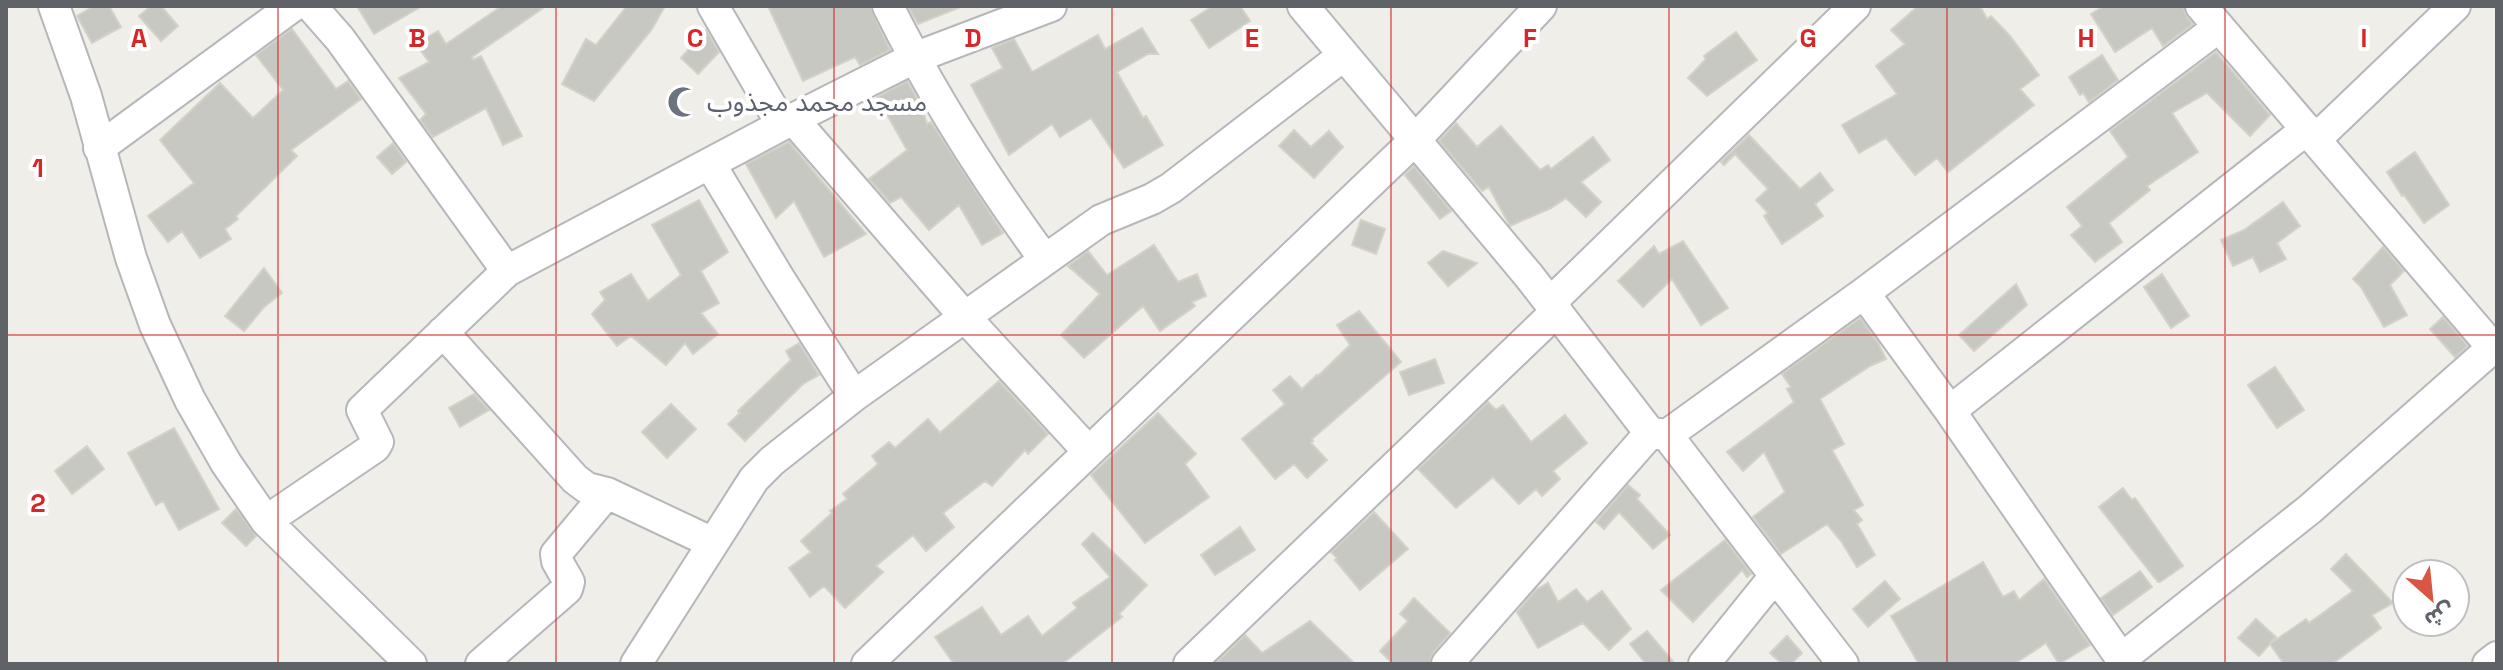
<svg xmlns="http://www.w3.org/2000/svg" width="2503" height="670" viewBox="0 0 2503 670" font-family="'Space Grotesk','Noto Sans Arabic',sans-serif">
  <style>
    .building { fill: #c8c8c2; stroke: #d4d1c7; stroke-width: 2 }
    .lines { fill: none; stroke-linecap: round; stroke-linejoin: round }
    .minor-casing { stroke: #b5b7bb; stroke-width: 34 }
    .minor { stroke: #fff; stroke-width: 30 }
    .grid { fill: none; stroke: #d62828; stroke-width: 2; stroke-opacity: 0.55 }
    .labels { text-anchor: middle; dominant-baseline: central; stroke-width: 8; stroke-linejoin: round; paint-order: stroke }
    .worship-label { font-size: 26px; fill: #5b616d; stroke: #fff; text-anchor: start }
    .grid-label { font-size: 26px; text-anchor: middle; font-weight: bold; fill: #d62828; stroke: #fff; stroke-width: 8; stroke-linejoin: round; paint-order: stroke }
  </style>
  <rect width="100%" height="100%" fill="#f0eee8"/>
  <!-- building -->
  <path class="building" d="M94 6H109L121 27 92 43 77 16Z
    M151 6H161L178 26 161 41 139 16Z
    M357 6H422L374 34Z
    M502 6H546L472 57 473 60 481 56 522 136 503 145 486 108 433 137 420 120 426 114 399 78 429 62 416 44 438 31 446 44Z
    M627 6H665L652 29 594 101 562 84 586 39 596 45Z
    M768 6H870L890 50 860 65 855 57 803 81Z
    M908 6H960L961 7 918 24Z
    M1213 6H1240L1250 21 1209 48 1191 20Z
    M1918 6H1980L1987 19 1991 16 2010 36 2039 75 2020 89 2034 105 1948 172 1937 158 1915 175 1886 138 1859 153 1842 125 1897 94 1876 66 1905 44 1891 30Z
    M2104 6H2183L2187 17 2193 24 2163 46 2152 28 2115 52 2091 14Z
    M1142 28 1158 54H1148L1117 72 1143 118 1146 116 1163 145 1124 168 1091 118 1060 137 1052 124 1009 155 971 85 1003 68 992 48 1014 39 1032 72 1098 35 1105 49Z
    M292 29 336 89 348 81 361 99 291 150 297 156 236 216 238 219 225 229 231 239 200 258 182 231 168 242 148 216 194 183 160 140 220 83 253 118 283 90 256 55Z
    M706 30 719 52 698 74 681 58Z
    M1736 32 1757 60 1707 96 1688 78 1706 59 1704 56Z
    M2216 52 2270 115 2250 136 2207 93 2172 113 2198 152 2147 186 2150 190 2109 223 2122 242 2095 262 2071 235 2082 226 2067 207 2128 157 2110 131Z
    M2102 55 2118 80 2089 102 2083 93 2080 95 2069 77Z
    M907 81 921 105 927 124 931 122 1003 233 982 245 959 205 929 230 901 197 890 203 869 179 907 150 877 97Z
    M1456 123 1477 147 1501 126 1540 170 1548 165 1551 169 1593 137 1610 160 1581 182 1601 202 1586 217 1566 198 1551 208 1510 226 1489 187 1482 191 1439 141Z
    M1294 130 1311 147 1329 131 1343 147 1314 178 1279 146Z
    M1749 135 1800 189 1820 173 1833 190 1815 204 1823 216 1782 244 1764 216 1768 213 1756 200 1768 189 1735 154 1724 165 1721 162Z
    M789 142 866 234 824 257 794 201 776 218 746 164Z
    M393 143 406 162 392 174 377 157Z
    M2415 152 2449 205 2424 223 2404 195 2402 196 2387 172Z
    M1414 166 1451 211 1440 219 1405 175Z
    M699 200 728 252 701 271 719 303 701 313 718 334 693 354 685 343 666 365 631 336 617 346 592 314 605 300 600 292 631 274 648 301 681 275 652 225Z
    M2283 202 2300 226 2277 243 2286 259 2260 272 2253 257 2233 266 2221 240 2244 230Z
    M1361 220 1385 229 1376 254 1352 245Z
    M1683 241 1728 308 1701 325 1672 279 1643 307 1618 281 1654 246 1659 254Z
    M1154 245 1178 282 1197 274 1206 296 1192 302 1195 306 1160 331 1143 306 1084 358 1061 335 1100 294 1068 266 1088 251 1107 275Z
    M2383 247 2404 271 2390 285 2407 315 2384 327 2361 287 2353 279Z
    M1443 251 1477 263 1448 286 1428 263Z
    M264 268 282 293 264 307 244 331 225 316Z
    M2162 274 2189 316 2171 328 2144 287Z
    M2016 284 2027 305 1974 351 1959 335Z
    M1359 311 1401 362 1312 439 1313 441 1311 443 1327 460 1307 478 1294 464 1275 479 1242 439 1285 404 1273 390 1290 376 1302 389 1317 375 1318 376 1350 345 1337 325Z
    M2443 317 2468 346 2455 357 2430 329Z
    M1860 318 1878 343 1886 359 1870 366 1820 399 1844 444 1832 450 1863 505 1854 510 1862 520 1857 524 1875 555 1857 567 1841 541 1827 524 1781 554 1753 517 1785 492 1764 452 1743 471 1727 452 1794 402 1787 389 1791 387 1782 374Z
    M799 343 819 375 803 384 745 441 728 424 740 413 738 411 791 360 786 351Z
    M1435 359 1444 383 1409 395 1400 372Z
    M2275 367 2304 410 2277 428 2248 385Z
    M999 381 1048 434 1028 454 1025 450 992 486 985 481 943 513 954 527 926 551 913 535 876 566 883 572 845 608 824 586 810 597 789 568 811 552 801 541 832 513 830 511 847 499 843 494 878 464 872 456 889 442 895 448 928 419 940 433Z
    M474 394 489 410 460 427 449 408Z
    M1488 402 1496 410 1503 405 1531 442 1565 415 1587 443 1553 471 1560 479 1542 496 1536 489 1519 504 1493 477 1456 508 1418 469Z
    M671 404 696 429 667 458 642 432Z
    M1158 413 1196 454 1185 464 1209 497 1145 543 1091 475Z
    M174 428 219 509 179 530 163 501 156 505 128 453Z
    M87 446 104 469 72 494 55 471Z
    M1628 485 1640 495 1637 499 1670 535 1653 549 1619 512 1604 529 1596 522Z
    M2123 488 2132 500 2135 498 2183 566 2160 582H2158L2099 507Z
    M236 509 256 536 246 546 222 523Z
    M1374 512 1408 549 1360 590 1335 560 1337 558 1331 552Z
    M1240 527 1255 550 1215 575 1201 555Z
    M1093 533 1147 585 1119 614 1122 617 1062 664H954L935 637 982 607 1001 635 1028 616 1042 636 1077 608 1073 603 1110 577 1082 544Z
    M1725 540 1751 574 1747 577 1742 570 1693 622 1661 590Z
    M2346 554 2393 603 2372 615 2381 628 2332 664H2284L2270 644 2306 619 2309 623 2353 591 2331 569Z
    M1983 562 2003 597 2014 591 2019 600 2044 579 2090 645 2059 664 2046 643 2014 664H1919L1891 616Z
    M2140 571 2152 587 2113 615 2101 598Z
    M1885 581 1900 599 1868 627 1853 609Z
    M1548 583 1558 602 1576 589 1587 602 1602 591 1631 629 1609 650 1583 623 1538 648 1517 612 1536 590Z
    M1414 598 1450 633 1433 653 1429 664H1393L1380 651 1408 621 1400 614Z
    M2256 619 2276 637 2259 656 2238 638Z
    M1310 621 1355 664H1215L1245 635 1262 653Z
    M1647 631 1675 664H1646L1630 644Z
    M1787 636 1802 653 1791 664H1782L1770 653Z"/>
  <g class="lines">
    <defs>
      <path id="minor" d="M54 6 86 96 131 258 155 325 190 400 226 463 266 521 411 664
        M311 6 340 39 507 271
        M713 6 782 125
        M888 6C933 97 985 178 1045 260
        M1303 6 1529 276 1650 433
        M2201 6 2493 348
        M793 119 964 316 1088 451
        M2315 140 2455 6
        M99 148 293 6
        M710 164 779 278 854 396
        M1864 293 1950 411 2125 664
        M1550 303 1855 6
        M443 332 575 479 587 488 607 493 556 554 557 561 569 582 567 589 481 664
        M1950 411 2307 129
        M607 493 713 543
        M266 521 375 447 378 442 362 410 507 271 793 119 914 58 1051 6
        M2121 659 2310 509 2497 344
        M636 664 754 479 772 461 854 396 1101 220 1152 199 1171 188 1344 55
        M867 664 1415 140 1541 6
        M1189 664 1557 311
        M1447 664 1650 433 1667 435
        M1704 664 1775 576
        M1843 664 1667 435 1864 293 2219 27
        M2488 664 2497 657"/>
    </defs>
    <!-- minor casing -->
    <use href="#minor" class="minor-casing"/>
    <!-- minor -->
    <use href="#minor" class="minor"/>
  </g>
  <!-- grid -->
  <path class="grid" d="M278 6V664M556 6V664M834 6V664M1112 6V664M1391 6V664M1669 6V664M1947 6V664M2225 6V664M6 335H2497"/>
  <!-- icons -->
  <defs>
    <symbol id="mosque-bare" viewBox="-9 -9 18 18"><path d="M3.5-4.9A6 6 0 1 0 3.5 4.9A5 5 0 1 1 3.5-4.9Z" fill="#6b7280" stroke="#fff" stroke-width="2.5" paint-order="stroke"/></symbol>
  </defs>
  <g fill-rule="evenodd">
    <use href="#mosque-bare" x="661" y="80" width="44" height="44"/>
  </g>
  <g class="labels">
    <!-- worship labels -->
    <g class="worship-label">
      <text x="707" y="102">مسجد محمد مجذوب</text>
    </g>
  </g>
  <g class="grid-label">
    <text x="139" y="47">A</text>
    <text x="417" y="47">B</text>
    <text x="695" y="47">C</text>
    <text x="973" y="47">D</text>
    <text x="1252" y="47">E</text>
    <text x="1530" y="47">F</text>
    <text x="1808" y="47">G</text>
    <text x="2086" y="47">H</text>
    <text x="2364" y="47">I</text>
    <text x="38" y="177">1</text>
    <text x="38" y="512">2</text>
  </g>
  <!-- border -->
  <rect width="2503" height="670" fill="none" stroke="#5f6267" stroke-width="16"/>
  <!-- north arrow -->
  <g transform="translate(2431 598) rotate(153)"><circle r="38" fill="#ffffff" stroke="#bfc0c2" stroke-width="2"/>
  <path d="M0-6L14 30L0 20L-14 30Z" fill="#da5644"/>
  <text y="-12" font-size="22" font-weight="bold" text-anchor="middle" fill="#5f6267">ش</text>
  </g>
</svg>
